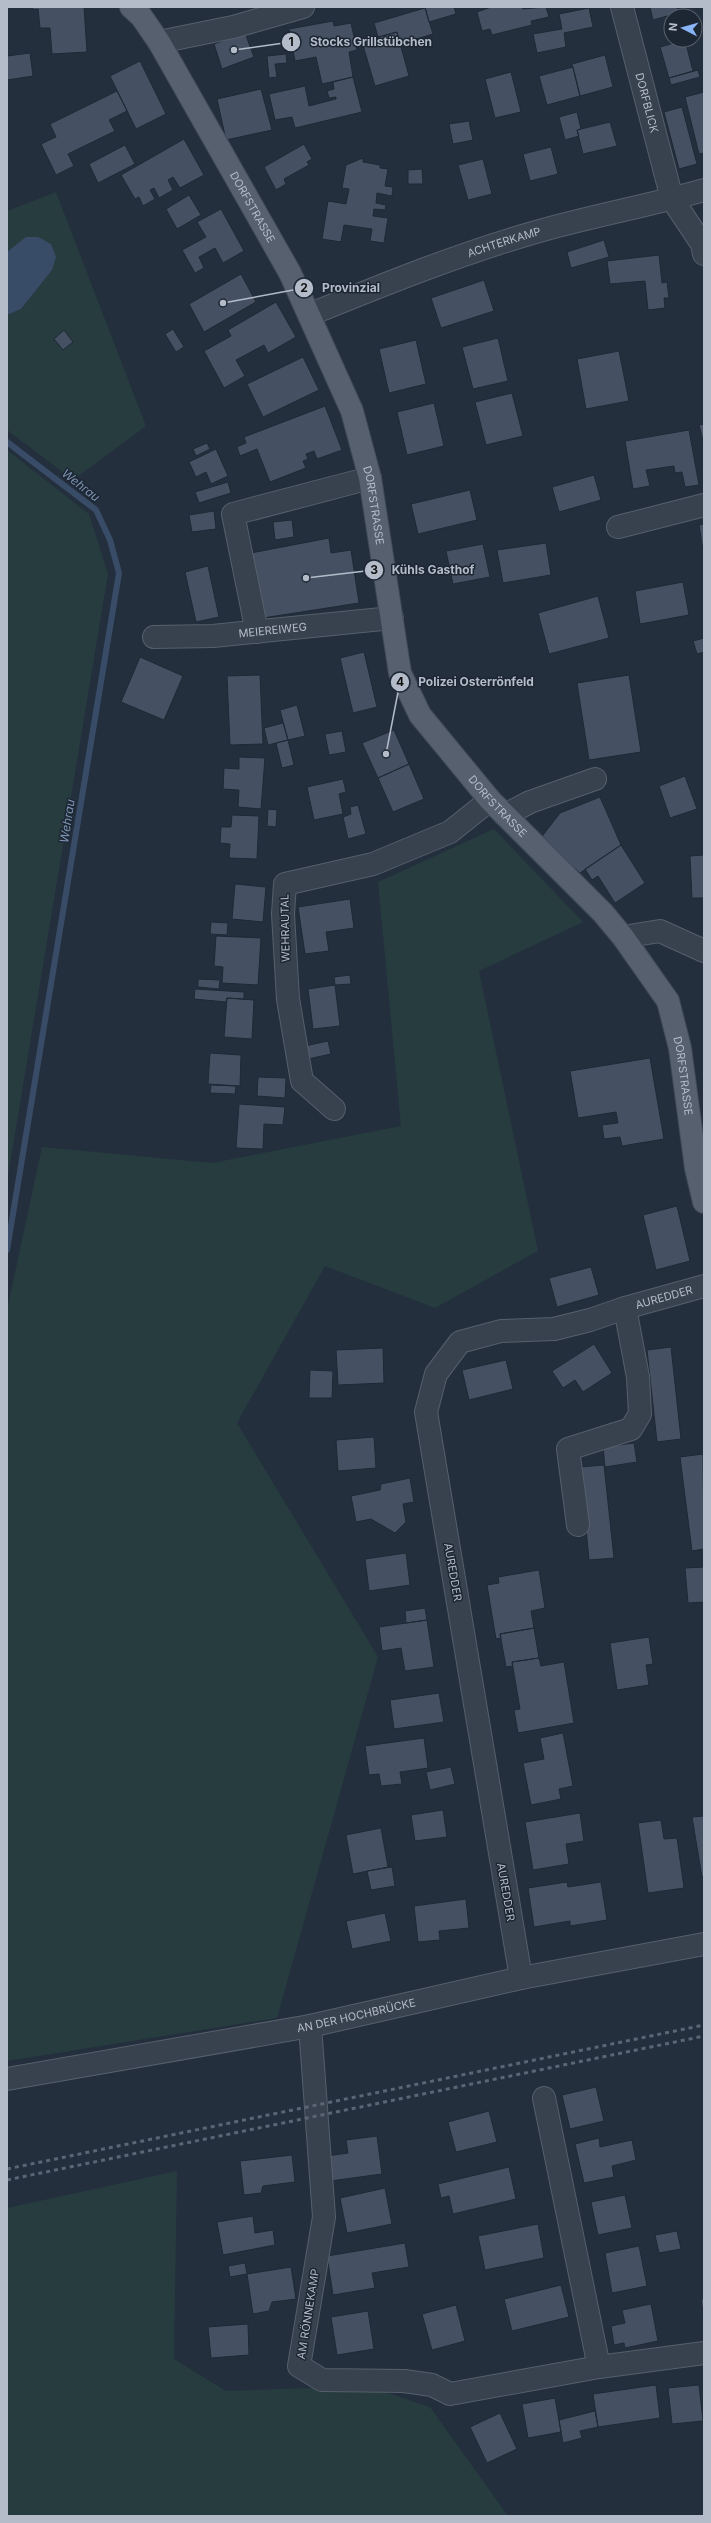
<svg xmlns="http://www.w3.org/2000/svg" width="711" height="2523" viewBox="0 0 711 2523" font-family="Inter,sans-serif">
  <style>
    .green { fill: #263c3f }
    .water { fill: #394c67 }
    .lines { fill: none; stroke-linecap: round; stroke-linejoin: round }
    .stream { stroke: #394c67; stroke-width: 6 }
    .building { fill: #455162; stroke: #1f2835 }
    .minor-casing { stroke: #565f6c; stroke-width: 24 }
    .major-casing { stroke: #414a57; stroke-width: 24 }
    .minor { stroke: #38414e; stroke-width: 22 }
    .major { stroke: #56606e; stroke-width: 22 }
    .rail { stroke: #5a6575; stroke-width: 3; stroke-dasharray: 4 4; stroke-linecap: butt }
    .labels { text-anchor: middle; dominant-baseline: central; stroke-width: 3; stroke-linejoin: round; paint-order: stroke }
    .street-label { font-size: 11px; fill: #b4bcc9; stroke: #1d2633 }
    .water-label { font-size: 12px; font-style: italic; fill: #7c92b1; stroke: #1d2633 }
    .leader { fill: none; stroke: #b4bcc9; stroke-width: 1.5 }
    .callout-dot { fill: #b4bcc9; stroke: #1d2633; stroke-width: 1.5 }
    .mark-label { font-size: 12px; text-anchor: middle; font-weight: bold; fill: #111 }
    .callout-label { font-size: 12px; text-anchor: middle; font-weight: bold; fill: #b4bcc9; stroke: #1d2633; stroke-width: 3; stroke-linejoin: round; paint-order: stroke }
  </style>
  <rect width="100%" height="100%" fill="#242f3e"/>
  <!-- green -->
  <path class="green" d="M56 192 146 426 73 480 7 430V315L21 309 52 270 11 249 7 252V211Z
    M7 450 89 514 108 574 7 1182Z
    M494 829 583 922 479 971 538 1251 435 1308 325 1266 237 1423 378 1657 277 2018 7 2061V1310L42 1147 212 1163 401 1126 378 882Z
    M177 2171 174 2359 226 2391 367 2386 430 2407 508 2516H7V2208Z"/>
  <!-- water -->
  <path class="water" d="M26 237H38L51 244 56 257 52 270 21 309 7 315V252Z"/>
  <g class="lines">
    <!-- stream -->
    <path class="stream" d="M7 442 96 510 110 540 119 573 7 1250"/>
  </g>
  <!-- building -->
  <path class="building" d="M33 7H84L87 52 52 54 50 28H40L38 9 33 10Z
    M425 7H454L456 14 429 22Z
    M491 7H522L523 9 546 7 549 17 531 21 532 25 492 35 490 29 482 31 477 12Z
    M650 7H677L678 13 653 20Z
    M425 8 433 34 400 44 397 32 378 37 374 23Z
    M589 8 593 27 564 33 566 47 537 53 533 34 562 29 559 14Z
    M333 21 334 26 351 23 357 50 349 52 353 77 322 84 316 57 295 61 289 29Z
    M397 32 409 76 375 86 362 42Z
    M245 33 254 57 222 69 214 44Z
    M685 40 693 71 669 78 660 47Z
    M30 53 33 76 7 80V56Z
    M286 54 287 63 275 64 277 77 269 78 267 56Z
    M605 55 613 87 580 96 572 64Z
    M140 61 166 114 136 129 110 76Z
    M573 67 580 96 547 105 539 76Z
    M698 70 700 77 671 85 669 78Z
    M511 72 521 112 495 118 485 79Z
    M353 77 362 112 295 128 292 117 275 120 269 94 305 86 309 106 336 99V97L329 98 327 91 334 89 333 82Z
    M261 89 272 130 226 140 217 99Z
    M117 91 127 111 109 120 115 131 68 154 74 166 56 175 41 144 56 137 50 124Z
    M704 92V153L699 154 685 97Z
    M682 107 697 164 679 169 664 112Z
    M577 112 581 129 577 130 579 136 565 140 559 117Z
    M469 121 473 140 453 144 449 124Z
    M610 122 617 146 583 154 577 130Z
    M184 139 204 175 180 188 173 177 168 180 173 190 159 198 154 188 150 190 155 199 143 206 139 197 135 199 121 175Z
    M304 144 312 159 307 162 309 165 284 179 286 184 276 190 264 167Z
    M125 145 135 164 98 183 89 164Z
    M551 147 558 174 530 181 523 154Z
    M363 158V162L380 165V168L388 169 385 186 393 187 392 196 377 193 376 203 386 205 385 210 374 209 373 216 388 218 384 243 370 241 372 229 344 225 341 242 322 239 328 201 346 204 349 189 342 188 346 165Z
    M483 159 492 194 468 200 458 165Z
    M422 169 423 184H408V170Z
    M189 195 201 215 177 229 166 209Z
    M221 209 244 251 223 263 215 248 199 257 204 268 195 273 182 250 206 237 197 222Z
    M604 240 609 257 571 268 567 252Z
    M659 255 662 283 667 282 669 298H664L665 308 648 310 645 281 610 284 607 261Z
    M241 274 256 302 204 332 189 304Z
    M484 280 494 311 441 328 431 298Z
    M276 302 296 337 268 353 264 345 236 360 245 376 224 388 204 351 231 336 228 330Z
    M173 329 184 347 176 352 165 334Z
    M64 330 73 342 63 350 54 339Z
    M498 338 508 381 473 389 462 347Z
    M416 340 426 384 389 393 379 349Z
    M619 351 629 401 586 409 577 359Z
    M303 357 319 390 263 417 247 384Z
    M512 393 523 436 486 445 475 402Z
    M434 403 444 446 407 455 397 412Z
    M325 406 342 450 317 459 314 451 306 454 308 459 303 461 306 468 270 482 257 449 240 456 237 447 246 443 244 437Z
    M704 424V444L699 425Z
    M689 430 699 485 685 487 682 472 675 473 674 466 646 470 650 486 633 489 625 441Z
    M207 443 210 449 196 456 193 449Z
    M216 449 228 476 211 484 206 472 196 477 189 462Z
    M594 475 601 500 559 512 552 487Z
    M228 482 231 493 199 503 195 492Z
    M470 490 477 520 418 534 411 504Z
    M214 511 216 529 192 532 189 515Z
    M292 520 294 537 275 540 273 522Z
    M704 524V550H703L699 525Z
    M329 538 331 553 351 550 359 603 263 618 251 553Z
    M546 543 551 575 503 583 497 550Z
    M483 544 490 577 453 584 446 551Z
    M208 566 219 617 196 622 185 572Z
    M683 582 689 615 640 624 635 591Z
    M598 596 609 638 549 654 538 613Z
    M704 638V652L697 654 693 641Z
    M364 652 377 707 353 713 340 658Z
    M140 657 183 676 164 720 121 702Z
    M260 675 263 744 230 745 227 676Z
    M629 675 641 752 589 760 577 683Z
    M297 705 305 736 288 740 280 710Z
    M283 723 288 740 268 745 264 728Z
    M394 730 409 764 378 778 362 743Z
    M342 731 346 752 329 755 325 734Z
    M288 740 294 765 282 768 276 743Z
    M239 757 265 758 261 809 238 807 239 790 223 789 224 768 239 769Z
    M409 764 424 799 393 812 378 778Z
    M685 776 697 809 670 818 659 786Z
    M343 779 346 792 339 794 343 814 314 820 307 787Z
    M600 797 621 845 580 873 540 839 560 813Z
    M358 805 366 834 348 839 343 817 351 814 350 807Z
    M268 809 277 810 276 827 267 826Z
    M232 815 259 816 257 859 229 858 230 844 220 843 221 827H231Z
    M621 845 645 883 615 903 598 876 592 880 585 869Z
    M704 855V898H692L690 856Z
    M235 884 266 887 263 922 232 919Z
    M350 899 354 928 326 932 329 951 305 954 298 907Z
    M211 922 228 923 227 935 210 934Z
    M216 936 261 938 258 985 222 983 223 967 214 966Z
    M350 975 351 984 335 985 334 977Z
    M198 979 220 980 219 989 198 987Z
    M335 985 340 1026 313 1029 308 989Z
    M195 989 244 992V999L227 998 226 1002 194 999Z
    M227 998 254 1000 252 1039 224 1037Z
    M328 1041 331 1054 308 1059 305 1046Z
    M210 1053 241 1055 240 1086 208 1084Z
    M650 1058 664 1139 622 1146 620 1137 604 1139 602 1125 618 1123 616 1112 578 1118 570 1071Z
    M258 1077 286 1078 285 1098 257 1096Z
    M211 1085 236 1086 235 1094 210 1093Z
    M239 1104 285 1107 283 1125 264 1124 263 1149 236 1148Z
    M677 1206 690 1261 656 1270 643 1215Z
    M591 1267 599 1295 557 1307 549 1278Z
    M594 1344 612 1373 583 1392 575 1380 563 1388 552 1371Z
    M671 1347 681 1439 657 1442 647 1350Z
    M383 1348 384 1383 338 1385 336 1350Z
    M506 1360 513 1389 469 1400 462 1370Z
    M310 1370 333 1371 332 1398H309Z
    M374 1437 376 1468 338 1471 336 1440Z
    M634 1443 637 1462 605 1467 603 1447Z
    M703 1454 704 1549 692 1551 680 1457Z
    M604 1465 614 1558 589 1560 580 1467Z
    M410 1478 414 1502 403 1504 406 1522 395 1533 371 1519 356 1522 351 1496 380 1490 381 1484Z
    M406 1553 410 1585 369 1591 365 1559Z
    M704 1567V1602L688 1603 685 1568Z
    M539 1570 545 1608 531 1611 534 1628 500 1634 501 1638 496 1639 487 1585 499 1583 498 1577Z
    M425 1608 427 1620 406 1623 405 1611Z
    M427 1620 434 1667 405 1671 401 1648 382 1651 379 1627Z
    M534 1628 539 1658 512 1662 513 1666 506 1667 500 1634Z
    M649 1637 653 1664 646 1665 649 1685 617 1690 610 1643Z
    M539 1658 541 1666 564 1662 574 1723 518 1733 514 1710 520 1709 512 1662Z
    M439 1693 444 1722 394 1729 390 1700Z
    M563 1733 573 1786 559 1789 561 1799 531 1805 523 1763 544 1759 540 1738Z
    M424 1738 428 1768 400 1772 402 1784 381 1786 379 1774 369 1775 365 1746Z
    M451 1767 455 1784 430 1790 426 1772Z
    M443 1810 447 1837 415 1841 411 1815Z
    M580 1813 584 1841 566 1844 569 1864 533 1870 525 1822Z
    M704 1816V1876L702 1877 692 1817Z
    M661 1820 664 1839 677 1838 684 1888 648 1893 638 1823Z
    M381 1828 388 1867 353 1874 346 1835Z
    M392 1867 395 1886 371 1890 367 1871Z
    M567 1882 568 1887 601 1882 607 1920 570 1926V1921L534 1927 528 1888Z
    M466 1899 469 1928 439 1931 440 1940 418 1942 414 1906Z
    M385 1913 391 1941 352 1949 346 1921Z
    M596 2087 604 2121 570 2129 562 2095Z
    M489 2111 497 2142 456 2152 448 2122Z
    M377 2136 382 2174 330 2181 327 2156 348 2153 346 2140Z
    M599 2138 600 2147 632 2140 636 2160 612 2166 614 2177 584 2183 575 2144Z
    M292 2155 295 2182 263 2186 261 2193 244 2195 240 2161Z
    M509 2167 516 2199 453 2214 449 2196 441 2198 438 2184Z
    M385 2188 392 2224 347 2233 340 2198Z
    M625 2195 632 2228 598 2235 591 2202Z
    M253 2216 255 2233 273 2230 275 2245 223 2255 217 2222Z
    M538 2224 544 2258 485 2270 478 2236Z
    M677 2231 681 2249 659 2253 655 2235Z
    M405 2243 409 2267 372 2273 375 2288 333 2295 327 2256Z
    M639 2246 647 2286 612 2293 605 2253Z
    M245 2263 247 2274 230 2277 228 2266Z
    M291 2267 296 2299 272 2302 269 2311 253 2314 247 2274Z
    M561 2285 569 2317 512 2331 504 2299Z
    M701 2299H704V2319Z
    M651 2304 658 2341 625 2348 624 2343 614 2345 611 2326 625 2323 622 2310Z
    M456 2305 465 2341 432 2350 422 2314Z
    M368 2311 374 2349 337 2355 331 2317Z
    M248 2324 249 2355 211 2358 208 2327Z
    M656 2385 660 2418 598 2427 593 2394Z
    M699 2385 703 2421 672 2424 668 2388Z
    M555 2398 561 2432 528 2438 522 2404Z
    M595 2411 598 2427 580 2431 582 2438 563 2443 559 2420Z
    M500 2413 517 2449 487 2463 470 2427Z"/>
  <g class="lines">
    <defs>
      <g id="minor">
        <path id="s1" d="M622 7 672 199 702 244 704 254"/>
        <path d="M159 42 233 27 303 7"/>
        <path id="s2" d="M311 314C385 284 459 254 536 232 591 216 648 206 704 190"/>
        <path d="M618 527 704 505"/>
        <path d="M257 632 233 514 370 478"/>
        <path id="s3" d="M154 637 213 636 392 618"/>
        <path d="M505 815 530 802 595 779"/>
        <path d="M623 937 660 931 704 951"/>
        <path d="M334 1109 302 1081 288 999 283 914 285 884 373 864 450 832 490 800"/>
        <path id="s4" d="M578 1525 568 1449 631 1429 640 1414 638 1377 625 1308 704 1286"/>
        <path d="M521 1978 426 1412 436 1374 460 1342 501 1331 554 1329 590 1320 625 1308"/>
        <path d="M310 2026 324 2217 299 2366 322 2380 404 2381 432 2385 450 2394 599 2367 704 2353"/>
        <path id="s5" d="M7 2079 310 2026 521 1978 704 1944"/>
        <path d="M544 2098 599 2367"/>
      </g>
      <g id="major">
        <path id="s6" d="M131 7 141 16 159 42 290 273 352 411 370 478 400 673 420 715 490 800 603 913 623 937 668 1001 680 1048 696 1168 704 1202"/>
      </g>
    </defs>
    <!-- minor casing -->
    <use href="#minor" class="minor-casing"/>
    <!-- major casing -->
    <use href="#major" class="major-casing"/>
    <!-- minor -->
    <use href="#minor" class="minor"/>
    <!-- major -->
    <use href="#major" class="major"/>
    <!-- rail -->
    <path class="rail" d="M7 2169 704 2025
      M7 2180 704 2036"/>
  </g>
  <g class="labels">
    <!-- street labels -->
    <g class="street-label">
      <text stroke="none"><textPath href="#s1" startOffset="99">DORFBLICK</textPath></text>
      <text stroke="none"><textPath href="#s6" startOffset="235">DORFSTRASSE</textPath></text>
      <text stroke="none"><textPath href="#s2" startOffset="206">ACHTERKAMP</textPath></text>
      <text stroke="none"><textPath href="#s6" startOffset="559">DORFSTRASSE</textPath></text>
      <text stroke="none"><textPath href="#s3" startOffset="119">MEIEREIWEG</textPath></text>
      <text stroke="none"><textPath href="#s6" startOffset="895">DORFSTRASSE</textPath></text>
      <text transform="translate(285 928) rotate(-91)">WEHRAUTAL</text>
      <text stroke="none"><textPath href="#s6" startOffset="1231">DORFSTRASSE</textPath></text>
      <text stroke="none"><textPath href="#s4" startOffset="308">AUREDDER</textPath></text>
      <text transform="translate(453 1572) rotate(80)">AUREDDER</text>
      <text transform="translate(506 1892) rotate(80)">AUREDDER</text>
      <text stroke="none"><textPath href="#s5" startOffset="355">AN DER HOCHBRÜCKE</textPath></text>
      <text transform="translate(308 2314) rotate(-81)">AM RÖNNEKAMP</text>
    </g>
    <!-- water labels -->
    <g class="water-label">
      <text transform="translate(81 485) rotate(38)">Wehrau</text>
      <text transform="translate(67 821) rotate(-81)">Wehrau</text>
    </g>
  </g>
  <!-- callouts -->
  <path class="leader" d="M234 50L291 42M223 303L304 288M306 578L374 570M386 754L400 682"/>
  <g class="callout-dot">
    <circle cx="234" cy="50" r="4"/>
    <circle cx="223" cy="303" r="4"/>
    <circle cx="306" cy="578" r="4"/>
    <circle cx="386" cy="754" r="4"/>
    <circle cx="291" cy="42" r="10"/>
    <circle cx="304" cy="288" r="10"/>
    <circle cx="374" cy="570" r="10"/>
    <circle cx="400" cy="682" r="10"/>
  </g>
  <g class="mark-label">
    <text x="291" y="46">1</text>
    <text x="304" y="292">2</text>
    <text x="374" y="574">3</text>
    <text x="400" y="686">4</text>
  </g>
  <g class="callout-label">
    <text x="371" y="46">Stocks Grillstübchen</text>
    <text x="351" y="292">Provinzial</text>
    <text x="433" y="574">Kühls Gasthof</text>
    <text x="476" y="686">Polizei Osterrönfeld</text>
  </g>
  <!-- border -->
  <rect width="711" height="2523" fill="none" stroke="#b4bcc9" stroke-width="16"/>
  <!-- north arrow -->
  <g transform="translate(683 28) rotate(276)"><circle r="19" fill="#1d2633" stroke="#59626f"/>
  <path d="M0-3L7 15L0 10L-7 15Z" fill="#8ab4f8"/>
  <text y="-6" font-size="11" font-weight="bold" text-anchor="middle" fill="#b4bcc9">N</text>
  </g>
</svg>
